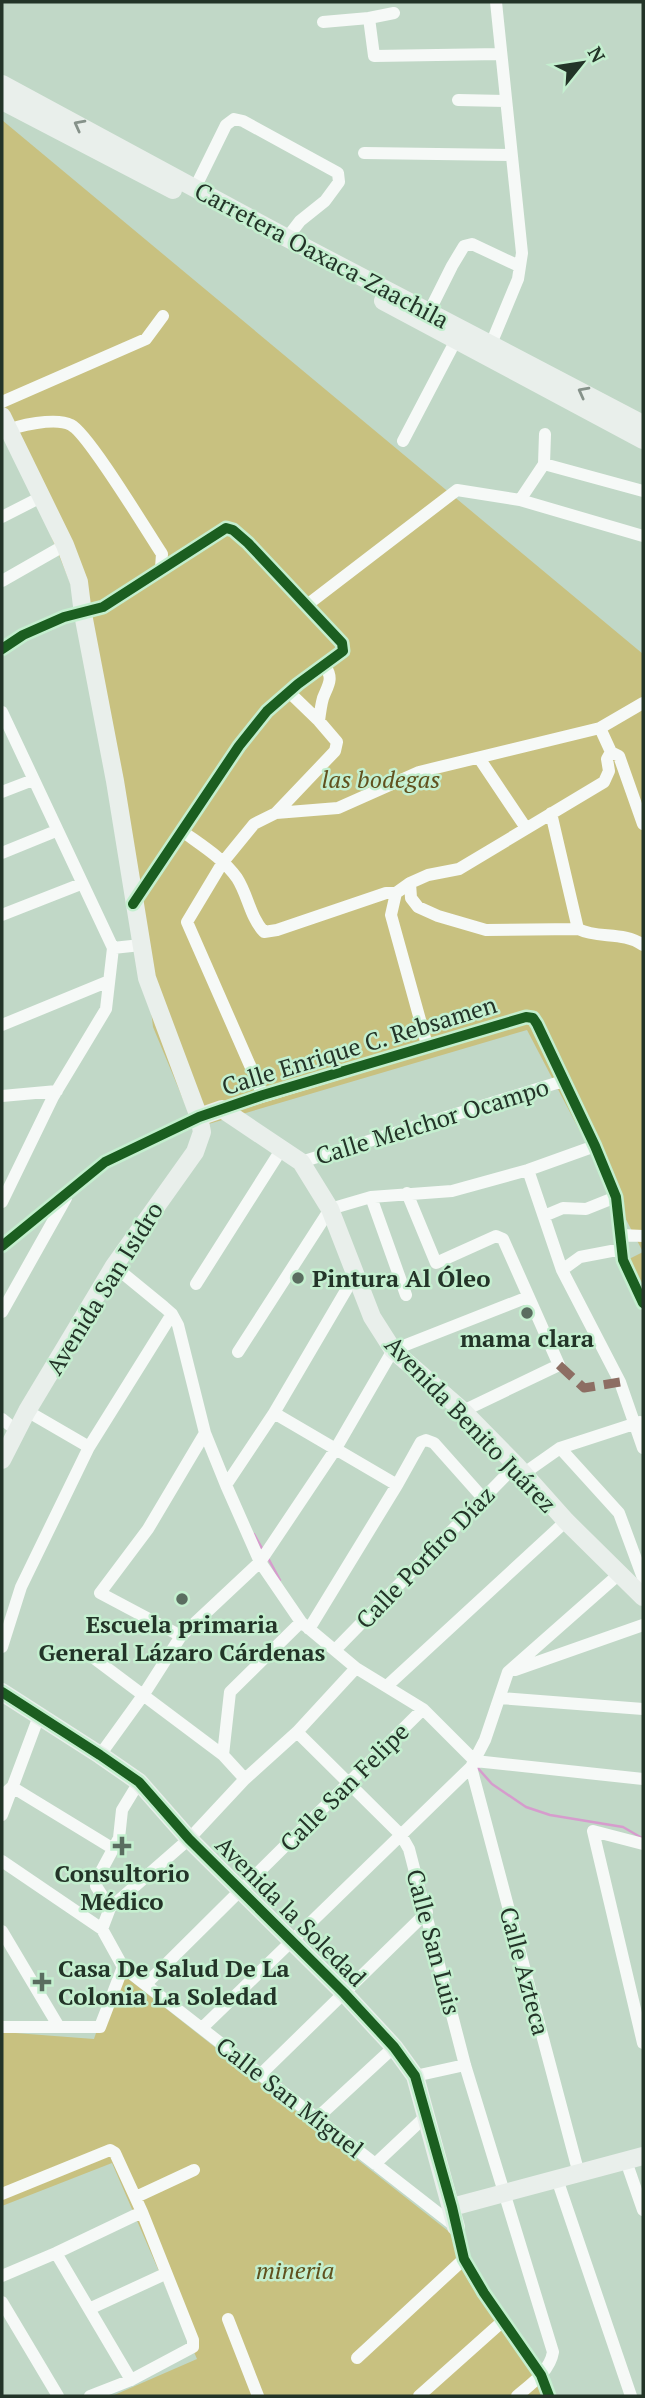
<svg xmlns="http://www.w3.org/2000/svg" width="645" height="2398" viewBox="0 0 645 2398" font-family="'PT Serif',serif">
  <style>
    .green { fill: #c8c180 }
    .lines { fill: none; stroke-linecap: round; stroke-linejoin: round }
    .stream { stroke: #d69ccd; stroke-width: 2.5 }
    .street { stroke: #f6f9f7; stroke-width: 12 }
    .secondary { stroke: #e9efeb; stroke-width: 18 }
    .quiet { stroke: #8d6e63; stroke-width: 9; stroke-dasharray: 18 9; stroke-linecap: butt }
    .cycleway-casing { stroke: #c4efcf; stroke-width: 15 }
    .cycleway { stroke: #1b5e20; stroke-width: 10 }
    .oneway { stroke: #86928a }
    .poi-dot { fill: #5a6d60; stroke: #c4efcf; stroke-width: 2.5 }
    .labels { text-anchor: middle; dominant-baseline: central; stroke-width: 5; stroke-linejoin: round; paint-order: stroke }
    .street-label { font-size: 24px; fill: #233428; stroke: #c4efcf }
    .park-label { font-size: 24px; font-style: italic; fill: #60511e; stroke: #c4efcf }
    .poi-label { font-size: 24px; font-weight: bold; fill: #233428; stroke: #c4efcf }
  </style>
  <rect width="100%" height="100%" fill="#c1d8c7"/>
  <!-- green -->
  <path class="green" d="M2 120 643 654V1313L621 1263 643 1252 527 1030 195 1128 153 1027 147 978 83 614 2 417Z
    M117 1970 457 2238 462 2260 477 2296 523 2353 547 2396H112L197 2359 112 2163 2 2206V2032L94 2039Z"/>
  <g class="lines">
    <!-- stream -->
    <path class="stream" d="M254 1534 263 1550
      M268 1558 280 1580
      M476 1766 492 1784 526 1807 550 1815 623 1827 642 1838"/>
    <!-- street -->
    <path class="street" d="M369 18 394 13
      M323 22 369 18 374 56 500 54
      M458 100 505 101
      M364 153 511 155
      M195 188 226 125 234 119 243 121 338 173 339 182 325 201 300 221 287 238
      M429 312 452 266 464 246 472 244 519 266
      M491 344 518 279 522 253 496 2
      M2 402 146 339 163 316
      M2 433C17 425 56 417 71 425 88 433 148 533 162 554L161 568
      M403 441 456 340
      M544 464 643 491
      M520 500 544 464 545 434
      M2 517 43 496
      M2 581 65 545
      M307 605 457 490 520 500 643 536
      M2 649 23 635 64 617 103 607 226 528 233 530 248 543 342 643 343 651 298 684 267 711 239 746 134 904
      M289 692 319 721
      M2 712 113 948 141 945
      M600 728 611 752 619 756 643 824
      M479 758 526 828
      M2 792 33 780
      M276 813 335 751 337 742 319 721C320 713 321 705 323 698 328 685 334 679 325 666
      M551 813 578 929C598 939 623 931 643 945
      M182 831C201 845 223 858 237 878 248 895 250 917 264 932L277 930 386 893H396
      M2 853 56 831
      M410 883 411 898 418 907 438 916 486 930 578 929
      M2 915 81 884
      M2 1025 109 981
      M427 1045 391 915 396 893 410 883 428 875 459 869 604 782 609 771 607 759 611 752
      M263 1095 187 922 223 862 254 824 276 813 338 808 419 772 600 728 643 703
      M2 1096 57 1091
      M222 1109 526 1017 533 1018 595 1146 616 1197 623 1260 643 1303
      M301 1162 563 1081
      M528 1170 562 1270 620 1382 643 1448
      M407 1193 436 1263 496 1236 503 1239 559 1365 463 1411
      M371 1197 406 1295
      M2 1202 53 1097 106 1009 113 948
      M544 1216 563 1208 586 1209 616 1197
      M621 1235 643 1236
      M2 1246 105 1162 199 1117
      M114 1266 164 1307 172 1314 178 1325 205 1433 226 1485 260 1562 301 1622 356 1668 423 1709 475 1761
      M562 1270 580 1257 622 1249
      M196 1284 281 1150
      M2 1312 66 1198
      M238 1352 330 1209 371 1197 452 1191 528 1170 595 1146
      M27 1411 89 1447
      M274 1413 397 1485
      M2 1419 17 1431
      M560 1448 619 1513 643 1578
      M523 1474 560 1448 640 1422
      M226 1485 274 1413 355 1275
      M309 1629 397 1485 421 1442 426 1440 434 1443 482 1497
      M181 1636 100 1593 148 1529 205 1433
      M2 1647 21 1587 89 1447 172 1314
      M335 1650 516 1465
      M91 1656 223 1755 245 1779
      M515 1670 643 1625
      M388 1685 566 1521
      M500 1698 643 1709
      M297 1732 401 1835 409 1849 465 2065 553 2352C550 2371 531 2384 517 2396
      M100 1755 144 1694 181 1636 260 1562 335 1450 393 1350 528 1297
      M223 1755 230 1692 301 1622
      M475 1761 643 1779
      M471 1767 579 2174
      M139 1782 122 1810 119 1838 98 1877 96 1886 110 1908 102 1929 123 1967 456 2227C458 2238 460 2249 464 2259 486 2308 531 2345 549 2396
      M2 1796 12 1787 112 1848
      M2 1815 39 1716
      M643 1844 593 1831 643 2043
      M2 1861 102 1929
      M110 1908 189 1839 245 1779 297 1732 356 1668
      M2 1931 59 2027
      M146 1984 423 1709
      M2 2027H100L123 1967
      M202 2028 471 1767 485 1740 508 1672 618 1575
      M261 2074 427 1912
      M415 2076 465 2065
      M317 2118 394 2047
      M626 2161 643 2210
      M375 2164 427 2115
      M557 2179 631 2396
      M2 2194 110 2150 115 2153 142 2212 193 2340V2347L131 2380 90 2396
      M136 2197 194 2170
      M56 2253 131 2380
      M2 2276 56 2253 142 2212
      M2 2302 58 2396
      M89 2309 165 2274
      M228 2319 258 2396
      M357 2358 464 2259
      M419 2396 503 2321"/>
    <!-- secondary -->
    <path class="secondary" d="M2 84 287 238 643 424
      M2 101 173 190
      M383 301 643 440
      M2 416 65 545 79 582 83 614 115 781 147 978 199 1117 202 1132 195 1152 114 1266 27 1411 2 1460
      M199 1117 222 1109 301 1162 330 1209 372 1317 393 1350 463 1411 516 1465 566 1521 643 1597
      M2 1692 100 1755 139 1782 189 1839 344 1993 394 2047 415 2076 456 2227
      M452 2207 643 2156"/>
    <!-- quiet -->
    <path class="quiet" d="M559 1365 584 1388 620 1382"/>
    <defs>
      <path id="cycleway" d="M2 649 23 635 64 617 103 607 226 528 233 530 248 543 342 643 343 651 298 684 267 711 239 746 133 904
        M2 1246 105 1162 199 1117 263 1095 526 1017 533 1018 537 1024 595 1146 616 1197 623 1260 643 1303
        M2 1692 100 1755 139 1782 189 1839 344 1993 394 2047 415 2076 452 2207 464 2259 484 2293 541 2375 549 2396"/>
    </defs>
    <!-- cycleway casing -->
    <use href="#cycleway" class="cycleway-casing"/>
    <!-- cycleway -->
    <use href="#cycleway" class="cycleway"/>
  </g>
  <!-- one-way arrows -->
  <defs><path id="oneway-chevron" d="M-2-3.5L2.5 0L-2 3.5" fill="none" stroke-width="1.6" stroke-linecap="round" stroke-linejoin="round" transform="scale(1.75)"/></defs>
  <g class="oneway">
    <use href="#oneway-chevron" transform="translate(79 125) rotate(-152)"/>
    <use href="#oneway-chevron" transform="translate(583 392) rotate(-152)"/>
  </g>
  <!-- markers -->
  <g class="poi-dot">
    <circle cx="298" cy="1278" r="7"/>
    <circle cx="527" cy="1313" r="7"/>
    <circle cx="182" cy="1599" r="7"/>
    <path d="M118.5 1835.5h7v7h7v7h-7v7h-7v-7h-7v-7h7z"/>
    <path d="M38.5 1971.5h7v7h7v7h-7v7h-7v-7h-7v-7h7z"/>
  </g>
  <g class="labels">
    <!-- street labels -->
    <g class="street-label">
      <text transform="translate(322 255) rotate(28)">Carretera Oaxaca-Zaachila</text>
      <text transform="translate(359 1045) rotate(-17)">Calle Enrique C. Rebsamen</text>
      <text transform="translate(432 1121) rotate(-17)">Calle Melchor Ocampo</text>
      <text transform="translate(104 1288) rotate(-58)">Avenida San Isidro</text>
      <text transform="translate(471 1424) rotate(46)">Avenida Benito Juárez</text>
      <text transform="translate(425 1557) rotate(-46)">Calle Porfiro Díaz</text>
      <text transform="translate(344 1787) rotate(-45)">Calle San Felipe</text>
      <text transform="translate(291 1911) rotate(45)">Avenida la Soledad</text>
      <text transform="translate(434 1942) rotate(75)">Calle San Luis</text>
      <text transform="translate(525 1971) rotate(75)">Calle Azteca</text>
      <text transform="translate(290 2097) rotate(38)">Calle San Miguel</text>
    </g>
    <!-- park labels -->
    <g class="park-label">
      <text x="381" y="779">las bodegas</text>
      <text x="295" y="2270">mineria</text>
    </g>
    <!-- poi labels -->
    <g class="poi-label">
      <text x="312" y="1278" text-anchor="start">Pintura Al Óleo</text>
      <text x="527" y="1338">mama clara</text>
      <text x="182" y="1624">Escuela primaria<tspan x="182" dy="28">General Lázaro Cárdenas</tspan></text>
      <text x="122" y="1873">Consultorio<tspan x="122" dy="28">Médico</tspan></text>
      <text x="58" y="1968" text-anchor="start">Casa De Salud De La<tspan x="58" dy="28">Colonia La Soledad</tspan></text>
    </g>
  </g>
  <!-- border -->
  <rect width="645" height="2398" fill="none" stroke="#233428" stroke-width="7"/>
  <!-- north arrow -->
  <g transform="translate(582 63) rotate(60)" stroke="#c4efcf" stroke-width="5" paint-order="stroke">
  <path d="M0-5L12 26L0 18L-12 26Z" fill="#233428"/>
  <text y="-10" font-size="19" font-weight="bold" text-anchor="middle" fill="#233428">N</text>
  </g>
</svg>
